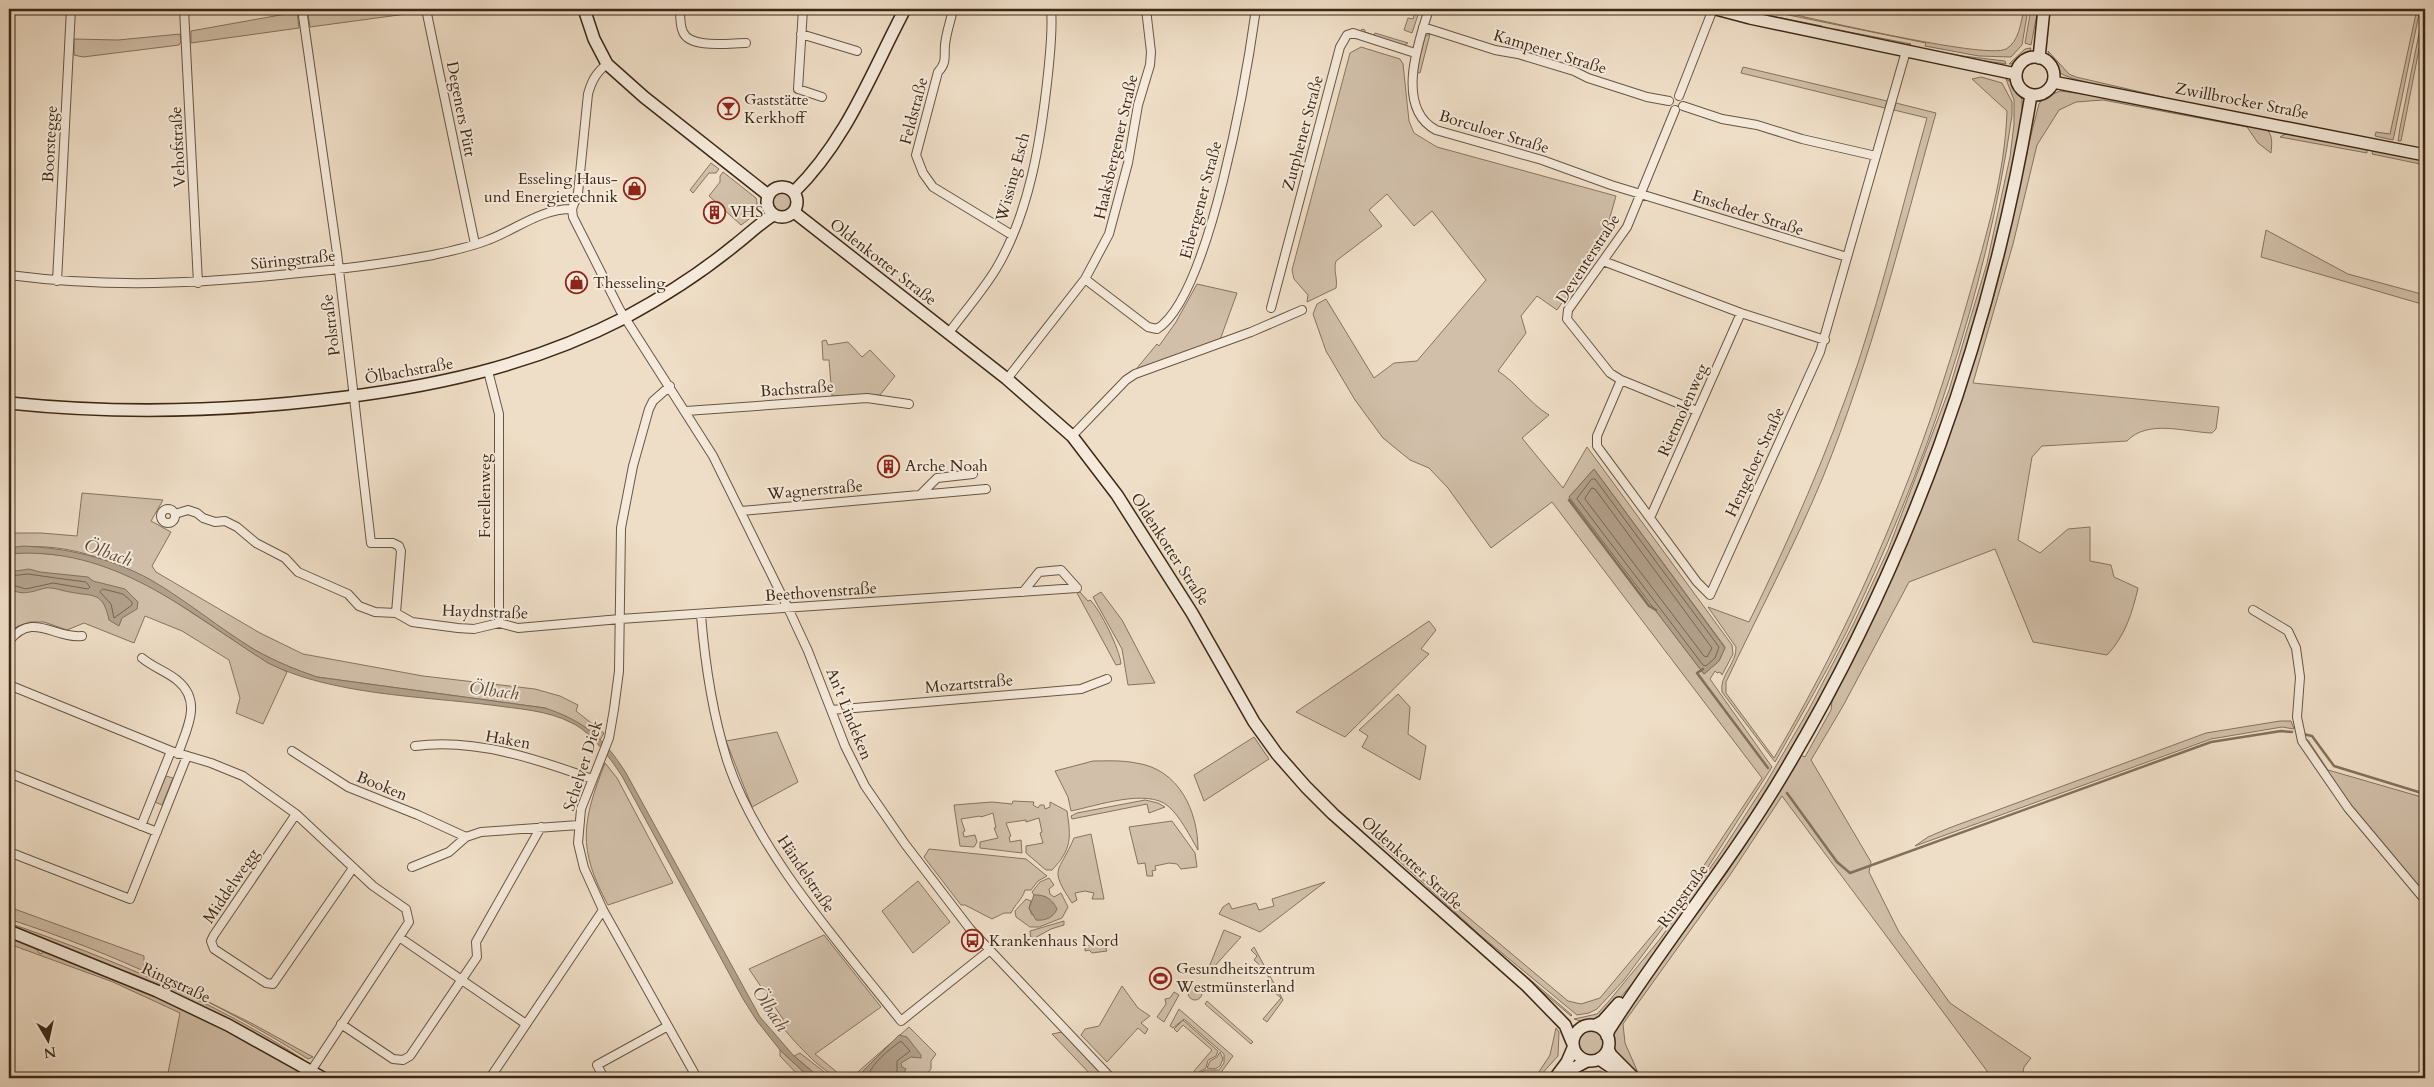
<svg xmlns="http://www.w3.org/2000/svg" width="2434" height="1087" viewBox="0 0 2434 1087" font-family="Cardo,serif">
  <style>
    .green { fill: #d1bfa9; stroke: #877360; fill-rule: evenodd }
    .water { fill: #b2a08b; stroke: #83705c }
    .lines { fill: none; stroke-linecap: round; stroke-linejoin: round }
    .shore { stroke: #786450; stroke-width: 1 }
    .stream { stroke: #83705c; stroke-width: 2.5 }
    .street-casing { stroke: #6a5542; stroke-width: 10 }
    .secondary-casing { stroke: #3d2716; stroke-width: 14 }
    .street { stroke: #f5eadb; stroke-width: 8 }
    .secondary { stroke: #f5eadb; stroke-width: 11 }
    .labels { text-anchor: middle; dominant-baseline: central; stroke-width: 4; stroke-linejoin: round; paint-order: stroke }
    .street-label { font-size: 16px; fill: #3d2716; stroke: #f5eadb }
    .poi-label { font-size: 16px; fill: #3d2716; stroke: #f5eadb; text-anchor: start }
    .water-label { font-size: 18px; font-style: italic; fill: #604b39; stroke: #f5eadb }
  </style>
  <rect width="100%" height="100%" fill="#efdec7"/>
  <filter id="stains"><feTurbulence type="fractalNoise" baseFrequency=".004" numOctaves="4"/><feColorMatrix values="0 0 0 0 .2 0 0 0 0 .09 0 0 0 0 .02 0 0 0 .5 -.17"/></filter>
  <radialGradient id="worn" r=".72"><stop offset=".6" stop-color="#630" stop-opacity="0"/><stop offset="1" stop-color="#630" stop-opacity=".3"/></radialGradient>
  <!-- green -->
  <path class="green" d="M307 9H421V12L310 27Z
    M1416 9H1420L1412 33 1404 30 1408 18 1413 19Z
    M1737 9 1822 26V29L1744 12Z
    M1759 9H1769C1803 16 1986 60 2006 49 2019 42 2021 22 2024 9H2028L2022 45 2011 57 1979 56 1925 46 1926 43Z
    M2031 9H2038L2031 45 2025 43Z
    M2417 9H2420L2394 136 2393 140 2375 136 2376 132 2390 134Z
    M2424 9 2425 19 2401 141H2398L2400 128Z
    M297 12 299 28 191 43V31Z
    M1362 29 1365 30V32L1374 35 1375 33 1408 43 1403 46 1360 32Z
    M1834 29 1911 44 1902 45 1834 31Z
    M180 34 181 42 179 45 83 57 74 55V39L118 40Z
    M1430 34 1420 73 1416 72 1425 36Z
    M1361 47 1400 59 1403 64 1409 121 1414 133 1437 147 1616 196 1602 245 1557 310 1537 296 1521 316 1526 333 1498 371C1517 383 1529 403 1549 415L1522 438 1563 488 1587 447 1732 645 1733 654 1722 675 1720 672 1717 673 1715 671 1710 679 1772 767 1706 870 1624 980 1597 1009 1589 1013 1577 1015 1480 935 1376 840 1568 1001 1581 1004 1600 998 1679 903 1762 778 1552 502 1491 548 1448 488 1429 468 1410 460 1383 438 1355 400 1326 351 1313 314 1317 304 1326 299 1374 378 1394 363 1417 361 1486 280 1432 211 1414 226 1387 194 1369 210 1382 226 1336 261C1333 271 1338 278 1336 288L1307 302 1308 295 1294 279 1292 270 1350 53ZM1594 469 1725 647 1719 661 1704 674 1569 497Z
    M2031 48C2028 58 2019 64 2009 64L2025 49Z
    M1925 49 1963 56 2005 61 2006 64 1924 52Z
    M2048 51 2069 74 2076 77 2171 99C2162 101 2072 81 2062 74 2055 70 2049 59 2048 51Z
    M1743 67 1887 101 1885 108 1741 73Z
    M1981 77 2002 83 2012 102V115C1987 291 1924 474 1846 633 1824 677 1799 719 1775 762L1722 692C1719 676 1737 663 1736 647L1708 607 1749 622C1790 538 1828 452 1858 363 1884 283 1904 200 1927 118L1894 110 1896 103 1936 113C1902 235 1871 359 1823 477 1794 547 1758 614 1726 682V693L1774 758C1861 610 1923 460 1969 296 1986 236 2005 174 2007 111L1972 79Z
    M2006 79 2014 84 2022 99V122L2015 168 1973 335 1923 479 1853 639 1753 816 1648 965 1608 1012 1596 1022H1584L1574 1019 1597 1014 1609 1001 1660 939 1720 854 1766 783 1808 711 1853 625 1888 550 1949 390 1987 263 2010 157 2014 124V100Z
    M2060 91 2114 98 2266 128C2273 136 2272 143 2271 153L2258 143 2247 127 2103 100 2076 102 2059 110 2037 145 2013 244 1973 383 2219 407 2216 429 2212 433C2184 432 2148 419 2127 441L2042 446 2032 457 2018 540 2040 553 2068 529 2090 527V561L2111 565 2114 577 2138 588C2132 614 2125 636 2107 655L2033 642 1995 549 1909 582 1843 706 1811 760 1871 862 1869 872 1899 932 1950 1003 2031 1058 2024 1067 2022 1078H1984L1987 1071 1782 796 1730 875 1623 1024 1625 1043 1639 1075 1643 1078H1638L1612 1049V1034L1632 1002 1728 871 1800 755 1805 757 1831 710 1832 701C1897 577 1949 447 1989 313 2010 244 2020 173 2039 104L2043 98Z
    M2287 133 2367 148V153L2280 137Z
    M2373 150 2425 160V165L2372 154Z
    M711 163 719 169 716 173H709L693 193 690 190Z
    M723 172 756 198C760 212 751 218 741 225L709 196 720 182V176Z
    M773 202a9 9 0 1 1 18 0a9 9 0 1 1-18 0Z
    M2266 230 2348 274 2425 295V305L2261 257Z
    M1197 284 1237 293 1220 340 1138 371 1137 368 1157 344 1159 346 1176 322Z
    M826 340 828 345 848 342 862 357 870 350 895 376 880 395 832 396 829 360H823L822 341Z
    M82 493 163 500 151 521 171 532 152 566 156 572 260 633 303 654 423 676 535 689 560 696 578 705 576 711 604 733 600 740 594 734 545 708 317 677C296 670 275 662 255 650 175 602 111 536 9 548V533H41L77 536Z
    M27 552 78 557 127 574 159 591 256 655 287 672 263 724 236 713 240 698 229 660 182 631 145 616 134 643 84 623 67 630 44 622H30L18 626 9 633V554Z
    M1080 592 1088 601 1090 600C1100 609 1120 650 1121 664L1116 665 1077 593Z
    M1101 592 1122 620 1155 683 1128 685 1122 649 1093 597Z
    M1429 621 1436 630 1421 649 1429 654 1345 737 1296 712Z
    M1398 694 1410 707 1408 734 1426 746 1420 780 1362 747 1368 736 1359 730Z
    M2280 721H2291L2294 729 2282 727 2211 739 1915 846 1928 837 1949 828 2206 733Z
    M777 732 798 782 752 807 726 741Z
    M1254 737 1269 759 1204 801 1194 775Z
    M2304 739 2308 740 2328 770 2425 798V896L2346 801Z
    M1093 761C1107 761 1122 760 1136 763 1179 769 1198 811 1198 850 1190 836 1180 816 1168 806 1147 788 1096 806 1071 811L1068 797 1055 771Z
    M605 763 617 778 673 883 608 905C577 848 582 822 605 763Z
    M166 776 173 778 162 805 155 802Z
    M1145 800 1158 803 1165 807 1149 813 1147 804 1072 819 1071 816 1077 813Z
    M1013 801 1034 802 1033 805 1038 808 1040 805H1044L1045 809 1050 807V802L1067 811C1071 838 1072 849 1052 870H1046L1026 853V846L1043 843 1040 833 1042 832 1039 818 1026 822V820L1006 823 1011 836 1009 837 1010 842 1021 840 1022 853 980 848V842L998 838 994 828H996L993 813 981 817 980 816 961 819 965 831 963 832 964 837 975 835 977 842 974 847 960 846 954 805 992 802 1012 804Z
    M1172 821 1195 853 1197 867 1181 869 1177 864 1169 863 1155 866 1156 870 1152 871 1153 876H1147L1145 863 1138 864 1129 827Z
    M1091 834 1104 899H1092L1094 893 1085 891 1075 893 1077 900 1072 903C1048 866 1059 874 1074 838Z
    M929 849 1026 859 1047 876 1038 881 1031 890H1025C1022 900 1015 904 1011 913H1004L992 919 965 905H961L924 857Z
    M1049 878 1054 885 1049 889 1050 894 1054 897 1061 893 1068 907 1062 918 1039 927H1030L1016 917 1015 911 1026 899 1031 901 1029 908 1032 915 1054 904 1046 897 1034 895 1032 892 1040 882Z
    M918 881 950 922 913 953 882 911Z
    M1325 882 1260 932 1219 914 1223 907 1229 903 1232 909 1256 903 1259 910 1274 906 1272 899Z
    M9 907 144 956V970L253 1024 313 1057 308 1059C215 1000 113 953 9 919Z
    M1064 921V925L1051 929 1031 940 1030 931Z
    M9 923C111 959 213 1000 304 1060L178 996 102 962 9 927Z
    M1224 930 1241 937 1212 969 1210 975 1207 972Z
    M824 935 881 1007 815 1054 844 1078C826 1078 796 1043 784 1029L787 1025 749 969Z
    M9 937 37 947 38 952 41 954 45 950 114 977 230 1031 313 1078H167L180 1013 113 982 9 944Z
    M1096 940 1104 944 1107 951 1092 953 1089 950 1085 951V948Z
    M1486 942 1572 1015 1571 1016 1486 944Z
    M1254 947 1283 1000 1267 1022 1263 1019 1281 998 1274 992 1276 990 1266 981 1269 977 1262 971 1264 969 1254 960 1257 956 1251 950Z
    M1122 986 1138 1008 1150 1016 1141 1023 1148 1029 1145 1034 1138 1028 1107 1062 1081 1035 1085 1029 1099 1026Z
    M1188 993a7 7 0 1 1 14 0a7 7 0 1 1-14 0Z
    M1174 992 1179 995 1164 1022 1157 1017 1166 1004 1165 999 1170 998Z
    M1207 1001 1253 1042 1251 1044 1205 1004Z
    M1179 1009 1233 1056 1217 1078 1210 1074 1203 1078 1198 1074 1205 1070H1219L1224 1063V1054L1184 1019 1173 1028 1170 1026Z
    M1183 1020 1218 1051 1216 1056 1208 1060 1206 1068 1197 1073 1194 1071 1212 1050 1183 1025 1177 1032 1174 1029Z
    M909 1027 936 1054 931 1061V1069L923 1078H851Z
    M1556 1028 1559 1032 1558 1056 1538 1078H1535L1550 1055Z
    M1577 1043a13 13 0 1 1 26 0a13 13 0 1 1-26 0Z
    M1062 1032 1105 1078H1094L1052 1034Z
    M780 1050 810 1078H801L780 1056Z
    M1220 1052 1223 1059 1220 1066 1215 1069 1207 1068 1210 1061 1217 1057Z
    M800 1053 832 1078H820L794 1056Z
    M1601 1071 1613 1078 1589 1075 1567 1078 1573 1072Z"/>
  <!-- water -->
  <path class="water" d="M1594 469 1725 648 1719 661 1704 674 1569 497Z
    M23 546C68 548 111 558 151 580 187 601 219 628 255 650 275 661 296 670 317 677L545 708C584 721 604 738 626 773L760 1017 794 1056 820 1078H810L780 1050 757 1021 743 999 623 778C612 760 591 732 572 723 547 710 518 709 491 705 420 696 332 695 268 663 186 611 113 545 9 554V548Z
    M29 569 40 572 88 577 93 581 125 589 138 602 137 609 122 618 119 626 109 620C103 591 94 597 70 592 62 591 54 587 46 588 32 591 23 597 9 588V572Z
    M1034 895C1045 894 1053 900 1057 909 1053 918 1045 921 1036 920L1029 908Z
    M899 1035 907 1037 921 1055V1058L911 1057 901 1063 902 1067 906 1069 901 1078H863V1071Z"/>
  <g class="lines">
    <!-- shore -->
    <path class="shore" d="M1592 479H1595L1719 647 1715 658 1706 666 1703 665 1577 499Z
      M1592 488 1595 489 1712 648 1707 657 1704 656 1585 499Z
      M9 576 28 574 56 578 86 582 90 587 88 589 53 583 26 589 9 584
      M103 589 123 594 132 602V605L114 618 111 604 100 592Z
      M868 1078C869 1065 891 1048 901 1041L910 1051 897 1061V1078"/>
    <!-- stream -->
    <path class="stream" d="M1569 500 1649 606 1656 610
      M1703 669 1697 673 1768 768
      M2303 734 2312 736 2334 766 2425 794
      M1787 793 1837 862 1850 873 2211 742 2281 731 2292 732"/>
    <defs>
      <path id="street" d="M184 9 198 283
        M302 9 337 253 371 543H393L399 546 401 551 396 613
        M426 9 475 244
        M680 9C680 16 680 26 683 32 690 49 729 43 746 43
        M803 9 798 89 822 97
        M880 9 883 10
        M953 9C951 20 946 33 945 45 944 56 947 63 938 72L916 155 923 173 933 187 1012 235
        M1429 9C1418 43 1395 108 1436 130L1542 160 1611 185 1847 257
        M1423 27 1495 50 1518 54 1574 71 1588 78 1647 97 1669 101
        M801 34 857 51
        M607 64C596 73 592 80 588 94L578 193 572 209 573 217 620 310 713 456 788 608 808 651 845 746 865 786 905 844 970 929 1111 1078
        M1679 96 1713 9
        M1683 106 1722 119 1757 125 1802 139 1876 156
        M1675 110 1627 227 1568 310 1567 319 1610 373 1621 380 1597 436V446L1697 582 1710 595 1820 352 1906 51
        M1603 261 1741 313 1825 340
        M9 275C108 288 200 284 299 273 344 269 389 263 433 255 451 251 471 247 488 240 517 229 540 209 572 209
        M1085 279 1148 327 1157 329C1210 296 1247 73 1256 9
        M57 281 71 9
        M1271 308 1340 47 1347 35 1353 33 1415 53
        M948 334C964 312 982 292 996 269 1030 212 1041 139 1048 74 1050 53 1053 30 1051 9
        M488 371 499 414V623
        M1007 379 1085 279 1109 234 1128 163 1138 105 1150 65 1151 52 1146 9
        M1621 380 1697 411
        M670 386 653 401 649 409 633 466 621 528 619 671 614 709 609 738 581 809 578 843 584 868 603 910 697 1078
        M686 411 867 398 909 404
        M1072 436 1126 380 1135 374 1251 332 1302 310
        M921 494 937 478 973 474
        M161 516a7 7 0 1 1 14 0a7 7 0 1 1-14 0Z
        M741 511 986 489
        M175 514 188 510 197 513 203 518 215 522 225 521 237 527 256 543 285 558 298 572 348 594 359 606 375 612 396 613 412 622 458 628 474 629 499 623 518 628 620 619 1077 588
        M1650 518 1741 313
        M1023 592 1039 572 1061 570 1077 588
        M2253 610 2288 631 2296 648 2300 677 2297 717 2302 741 2348 808 2425 900
        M701 615C705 664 712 712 727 760 757 852 841 945 901 1021L990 950
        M9 641C33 611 54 639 82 636
        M142 658C154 668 168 672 178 681 203 702 186 730 178 754
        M9 685 171 751 211 763 243 776 296 814 373 886 406 909 409 922 311 1071
        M831 710 1081 689 1107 679
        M415 746C475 738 537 759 592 779
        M292 751 348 787 418 815 466 837
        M9 773 157 832
        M296 814 214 935 211 941 214 949 266 983 273 984 353 868
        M141 826 171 751
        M9 852 130 899 187 756
        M412 867 449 852 466 837 481 832 579 825
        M399 937 526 1024
        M341 1024 393 1059 403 1060 410 1056 477 957 476 942 541 827
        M490 1078 603 910
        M604 1078 597 1065 668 1026"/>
      <path id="secondary" d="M584 9 594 39 607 64 644 97 768 195
        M1716 9 1750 18 2016 74
        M2016 76a19 19 0 1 1 38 0a19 19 0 1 1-38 0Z
        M2039 58 2044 9
        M2053 82 2425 155
        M767 202a15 15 0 1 1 30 0a15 15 0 1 1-30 0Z
        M794 192C847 140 871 73 905 9
        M794 212 1007 379 1072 436 1117 495 1192 613 1254 722 1277 754 1306 787 1333 814 1527 986 1565 1025 1572 1042
        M9 403C114 414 216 412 321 400 429 388 529 367 626 317 663 297 702 272 735 245 748 235 759 224 773 215
        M9 931 157 991 228 1025 323 1078
        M1573 1043a18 18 0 1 1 36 0a18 18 0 1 1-36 0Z
        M1596 1025 1603 1021 1619 1003
        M1607 1036 1609 1030C1665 942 1732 861 1785 771 1909 563 1992 334 2031 95
        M1608 1049 1611 1055 1634 1078
        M1599 1059 1624 1076
        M1555 1078 1567 1062 1573 1048
        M1563 1078 1574 1068 1587 1061"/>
    </defs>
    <!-- street casing -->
    <use href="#street" class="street-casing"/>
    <!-- secondary casing -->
    <use href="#secondary" class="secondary-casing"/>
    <!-- street -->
    <use href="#street" class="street"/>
    <!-- secondary -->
    <use href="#secondary" class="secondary"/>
  </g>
  <!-- icons -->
  <defs>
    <symbol id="bar-ring" viewBox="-11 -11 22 22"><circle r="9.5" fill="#f5eadb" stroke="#8f2418" stroke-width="1.5"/><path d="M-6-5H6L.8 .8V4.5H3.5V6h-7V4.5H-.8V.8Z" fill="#8f2418"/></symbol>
    <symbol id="shop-ring" viewBox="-11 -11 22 22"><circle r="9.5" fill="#f5eadb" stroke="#8f2418" stroke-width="1.5"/><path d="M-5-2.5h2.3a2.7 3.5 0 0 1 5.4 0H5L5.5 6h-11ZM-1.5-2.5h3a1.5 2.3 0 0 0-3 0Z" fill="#8f2418"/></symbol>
    <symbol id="building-ring" viewBox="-11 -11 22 22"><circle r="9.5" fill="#f5eadb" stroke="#8f2418" stroke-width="1.5"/><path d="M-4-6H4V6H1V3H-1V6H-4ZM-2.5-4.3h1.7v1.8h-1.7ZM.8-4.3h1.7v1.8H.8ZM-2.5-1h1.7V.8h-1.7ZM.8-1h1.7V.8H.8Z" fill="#8f2418"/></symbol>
    <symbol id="bus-ring" viewBox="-11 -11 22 22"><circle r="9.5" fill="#f5eadb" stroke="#8f2418" stroke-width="1.5"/><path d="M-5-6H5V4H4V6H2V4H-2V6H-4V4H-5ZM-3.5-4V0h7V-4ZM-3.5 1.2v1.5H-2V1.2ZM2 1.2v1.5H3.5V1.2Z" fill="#8f2418"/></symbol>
    <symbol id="stadium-ring" viewBox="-11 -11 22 22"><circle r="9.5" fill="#f5eadb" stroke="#8f2418" stroke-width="1.5"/><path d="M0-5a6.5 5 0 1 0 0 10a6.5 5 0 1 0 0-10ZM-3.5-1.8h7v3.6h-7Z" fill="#8f2418"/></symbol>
  </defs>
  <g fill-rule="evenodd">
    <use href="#bar-ring" x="716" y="96" width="25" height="25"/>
    <use href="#shop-ring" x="622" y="176" width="25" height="25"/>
    <use href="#building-ring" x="702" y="200" width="25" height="25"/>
    <use href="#shop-ring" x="564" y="270" width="25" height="25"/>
    <use href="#building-ring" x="876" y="454" width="25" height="25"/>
    <use href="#bus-ring" x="960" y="928" width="25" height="25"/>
    <use href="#stadium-ring" x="1148" y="966" width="25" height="25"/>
  </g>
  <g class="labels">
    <!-- street labels -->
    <g class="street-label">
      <text transform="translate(1550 52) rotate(17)">Kampener Straße</text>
      <text transform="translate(2242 101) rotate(11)">Zwillbrocker Straße</text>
      <text transform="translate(461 109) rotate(79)">Degeners Pütt</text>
      <text transform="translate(914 111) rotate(-75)">Feldstraße</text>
      <text transform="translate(1494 132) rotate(17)">Borculoer Straße</text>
      <text transform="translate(1303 133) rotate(-75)">Zutphener Straße</text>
      <text transform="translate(50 144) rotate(-87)">Boorstegge</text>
      <text transform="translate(178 147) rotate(-93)">Vehofstraße</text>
      <text transform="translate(1116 147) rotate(-77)">Haaksbergener Straße</text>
      <text transform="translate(1013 177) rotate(-75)">Wissing Esch</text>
      <text transform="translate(1201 200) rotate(-75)">Eibergener Straße</text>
      <text transform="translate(1748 213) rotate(18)">Enscheder Straße</text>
      <text transform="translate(1588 259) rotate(-57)">Deventerstraße</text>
      <text transform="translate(293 260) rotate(-6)">Süringstraße</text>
      <text transform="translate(883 262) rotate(38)">Oldenkotter Straße</text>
      <text transform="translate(331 325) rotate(-97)">Polstraße</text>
      <text transform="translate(409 371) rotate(-10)">Ölbachstraße</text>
      <text transform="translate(797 389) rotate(-4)">Bachstraße</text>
      <text transform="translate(1683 410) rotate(-66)">Rietmolenweg</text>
      <text transform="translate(1755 462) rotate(-65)">Hengeloer Straße</text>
      <text transform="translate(815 490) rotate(-5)">Wagnerstraße</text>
      <text transform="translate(485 496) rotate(-90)">Forellenweg</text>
      <text transform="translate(1170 549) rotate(57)">Oldenkotter Straße</text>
      <text transform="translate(821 592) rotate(-4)">Beethovenstraße</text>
      <text transform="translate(485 612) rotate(2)">Haydnstraße</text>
      <text transform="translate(969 684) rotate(-5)">Mozartstraße</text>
      <text transform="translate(849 714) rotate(68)">An't Lindeken</text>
      <text transform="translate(508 740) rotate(10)">Haken</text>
      <text transform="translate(583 766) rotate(-72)">Schelver Diek</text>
      <text transform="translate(382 786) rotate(22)">Booken</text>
      <text transform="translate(1412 863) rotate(42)">Oldenkotter Straße</text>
      <text transform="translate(806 874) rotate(56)">Händelstraße</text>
      <text transform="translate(231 886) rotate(-56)">Middelwegg</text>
      <text transform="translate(1683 896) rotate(-54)">Ringstraße</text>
      <text transform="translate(176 983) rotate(25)">Ringstraße</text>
    </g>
    <!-- poi labels -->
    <g class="poi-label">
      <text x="744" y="100">Gaststätte<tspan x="744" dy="18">Kerkhoff</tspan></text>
      <text x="618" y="179" text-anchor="end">Esseling Haus-<tspan x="618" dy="18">und Energietechnik</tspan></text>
      <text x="730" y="212">VHS</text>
      <text x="593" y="283">Thesseling</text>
      <text x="905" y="466">Arche Noah</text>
      <text x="989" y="941">Krankenhaus Nord</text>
      <text x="1176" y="969">Gesundheitszentrum<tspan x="1176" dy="18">Westmünsterland</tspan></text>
    </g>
    <!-- water labels -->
    <g class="water-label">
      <text transform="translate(108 553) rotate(19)">Ölbach</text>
      <text transform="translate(494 691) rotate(7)">Ölbach</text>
      <text transform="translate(770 1009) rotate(56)">Ölbach</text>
    </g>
  </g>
  <!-- margin -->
  <rect width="2434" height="1087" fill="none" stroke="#efdec7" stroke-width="30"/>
  <rect x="10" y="10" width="2414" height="1067" fill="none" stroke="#3d2716" stroke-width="2.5"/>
  <rect x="15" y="15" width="2404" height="1057" fill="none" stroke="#3d2716"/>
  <!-- north arrow -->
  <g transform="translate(48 1040) rotate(171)" stroke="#f5eadb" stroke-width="4" paint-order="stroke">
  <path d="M0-4L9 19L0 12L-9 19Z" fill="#3d2716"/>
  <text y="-8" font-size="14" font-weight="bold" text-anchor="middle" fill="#3d2716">N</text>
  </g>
  <rect width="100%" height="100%" filter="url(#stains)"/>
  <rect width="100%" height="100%" fill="url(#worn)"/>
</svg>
